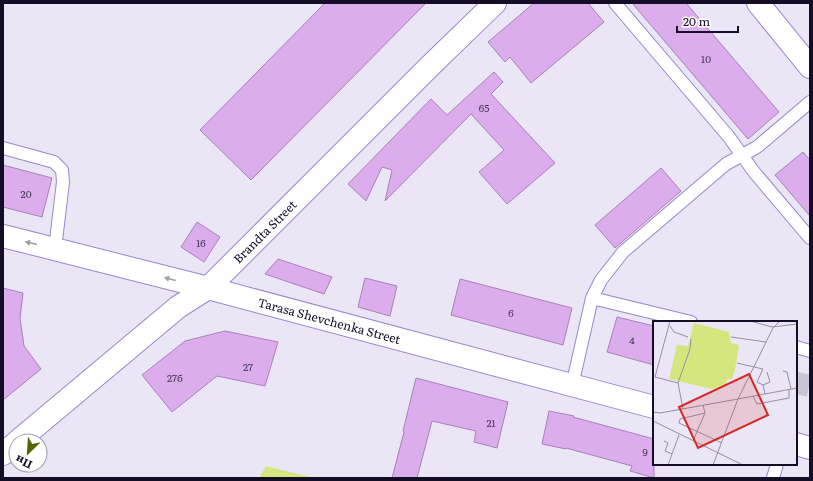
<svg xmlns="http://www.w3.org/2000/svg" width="813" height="481" viewBox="0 0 813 481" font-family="Literata,serif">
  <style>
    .green { fill: #d5e67f }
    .building { fill: #dbadec; stroke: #ab7fbb }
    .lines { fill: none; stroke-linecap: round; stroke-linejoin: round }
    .street-tunnel { stroke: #cac5d6; stroke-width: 22; stroke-dasharray: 22 11; stroke-linecap: butt }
    .lane-casing { stroke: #9a86ca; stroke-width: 14 }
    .street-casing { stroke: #9a86ca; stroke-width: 24 }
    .secondary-casing { stroke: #9a86ca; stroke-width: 24 }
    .lane { stroke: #fff; stroke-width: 12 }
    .street { stroke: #fff; stroke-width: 22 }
    .secondary { stroke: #fff; stroke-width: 22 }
    .oneway { fill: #a19ea8 }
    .labels { text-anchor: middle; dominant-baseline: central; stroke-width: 3; stroke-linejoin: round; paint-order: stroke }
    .number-label { font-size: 10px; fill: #463558 }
    .street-label { font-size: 12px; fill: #150d26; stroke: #fff }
    .inset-road { fill: none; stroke: #958fa2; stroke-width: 1 }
    .view { fill: #d62828; fill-opacity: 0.15; stroke: #d62828; stroke-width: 2 }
    .inset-edge { fill: none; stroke: #150d26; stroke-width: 2 }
  </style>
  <rect width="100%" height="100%" fill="#eae6f5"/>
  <!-- green -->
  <path class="green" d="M266 466 310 477 312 478H259Z"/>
  <!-- building -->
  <path class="building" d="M325 3H426L251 180 200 130Z
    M534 3H588L604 22 531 83 510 57 505 62 488 42Z
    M632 3H686L779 112 748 139Z
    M494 72 503 82 491 94 555 163 507 204 479 172 504 150 471 114 385 201 392 170 382 167 366 201 348 184 431 99 447 115Z
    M803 152 810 160V216L775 175Z
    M3 165 52 178 42 217 3 207Z
    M661 168 681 191 615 248 595 225Z
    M197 222 220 237 204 262 181 247Z
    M278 259 332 277 324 294 265 274Z
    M365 278 397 286 390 316 358 307Z
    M460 279 572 308 563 345 451 315Z
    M3 288 23 293 20 318 24 346 41 369 3 400Z
    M617 317 654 326V365L607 352Z
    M225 331 278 342 265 386 217 376 172 412 142 375 185 341Z
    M416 378 508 402 497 448 474 442 476 431 432 421 417 478H392L404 432 403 431Z
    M549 411 574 416 573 417 654 439V478L630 471 632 466 566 448V449L542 444Z"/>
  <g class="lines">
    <!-- street-tunnel -->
    <path class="street-tunnel" d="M796 394 803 366"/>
    <defs>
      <path id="lane" d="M615 3 729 137 754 172 810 238
        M3 148 54 162 62 170 63 182 55 249
        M592 298 601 280 623 252 726 164 757 147 810 102
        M796 347 810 351
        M572 386 592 298 691 322
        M773 478 777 464"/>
      <g id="street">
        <path id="s1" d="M208 288 431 65 495 3"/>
      </g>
      <g id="secondary">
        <path d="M758 3 810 67"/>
        <path id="s2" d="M3 236 208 288 654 407"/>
        <path d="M18 441 178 307 208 288"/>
        <path d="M796 444 810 448"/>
        <path d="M3 454 16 443"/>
      </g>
    </defs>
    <!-- lane casing -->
    <use href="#lane" class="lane-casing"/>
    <!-- street casing -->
    <use href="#street" class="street-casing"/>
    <!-- secondary casing -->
    <use href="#secondary" class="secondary-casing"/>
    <!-- lane -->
    <use href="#lane" class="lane"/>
    <!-- street -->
    <use href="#street" class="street"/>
    <!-- secondary -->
    <use href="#secondary" class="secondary"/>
  </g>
  <!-- one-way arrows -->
  <defs><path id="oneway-solid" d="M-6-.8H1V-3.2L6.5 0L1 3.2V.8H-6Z"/></defs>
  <g class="oneway">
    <use href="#oneway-solid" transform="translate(31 243) rotate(-167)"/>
    <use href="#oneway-solid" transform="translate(170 279) rotate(-166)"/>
  </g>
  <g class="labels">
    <!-- number labels -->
    <g class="number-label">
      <text x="706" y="58">10</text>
      <text x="484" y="107">65</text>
      <text x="26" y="193">20</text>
      <text x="201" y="242">16</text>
      <text x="511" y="312">6</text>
      <text x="632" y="339">4</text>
      <text x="248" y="366">27</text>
      <text x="175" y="377">27б</text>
      <text x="491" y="422">21</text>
      <text x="645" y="451">9</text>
    </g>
    <!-- street labels -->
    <g class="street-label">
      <text stroke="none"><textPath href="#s1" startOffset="80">Brandta Street</textPath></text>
      <text stroke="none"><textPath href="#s2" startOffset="337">Tarasa Shevchenka Street</textPath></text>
    </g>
  </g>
  <!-- overview -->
  <g transform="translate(653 321)">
    <rect width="144" height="144" fill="#eae6f5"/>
    <path d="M41 2 76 11 78 22 86 24 82 49 79 58H74L73 65 58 68 16 58 24 24 35 25Z" fill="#d5e67f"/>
    <path class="inset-road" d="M97 0 119 6 144 3M17 5 21 11 35 16M78 16 113 21M84 42 110 48 104 61 110 64 112 73M130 50 134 51 138 68M2 56 17 0M2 56 25 62M110 64 117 61 114 51M100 75 104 83 136 77V68M50 84 52 92 27 98 26 102 69 122M30 88 25 62 37 28 38 18M0 91 7 92 85 78 120 7 127 0M0 100 90 144M11 120 15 122 12 130 19 133M40 120 52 92M15 144 26 114M60 144 85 78 144 67"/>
    <path class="view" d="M96 53 115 94 45 127 26 86Z"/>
    <rect width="144" height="144" class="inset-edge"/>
  </g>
  <!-- border -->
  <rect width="813" height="481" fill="none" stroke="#150d26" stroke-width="8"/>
  <!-- north arrow -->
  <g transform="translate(28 453) rotate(205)"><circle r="19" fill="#ffffff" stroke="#a19ea8"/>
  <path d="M0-3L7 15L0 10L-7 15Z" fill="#566100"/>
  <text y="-6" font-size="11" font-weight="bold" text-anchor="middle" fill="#150d26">Пн</text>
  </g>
  <!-- scale -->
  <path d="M677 26v6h61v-6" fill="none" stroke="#150d26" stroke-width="2"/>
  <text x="683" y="26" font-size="12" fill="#150d26" stroke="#ffffff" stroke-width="3" paint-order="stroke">20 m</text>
</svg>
